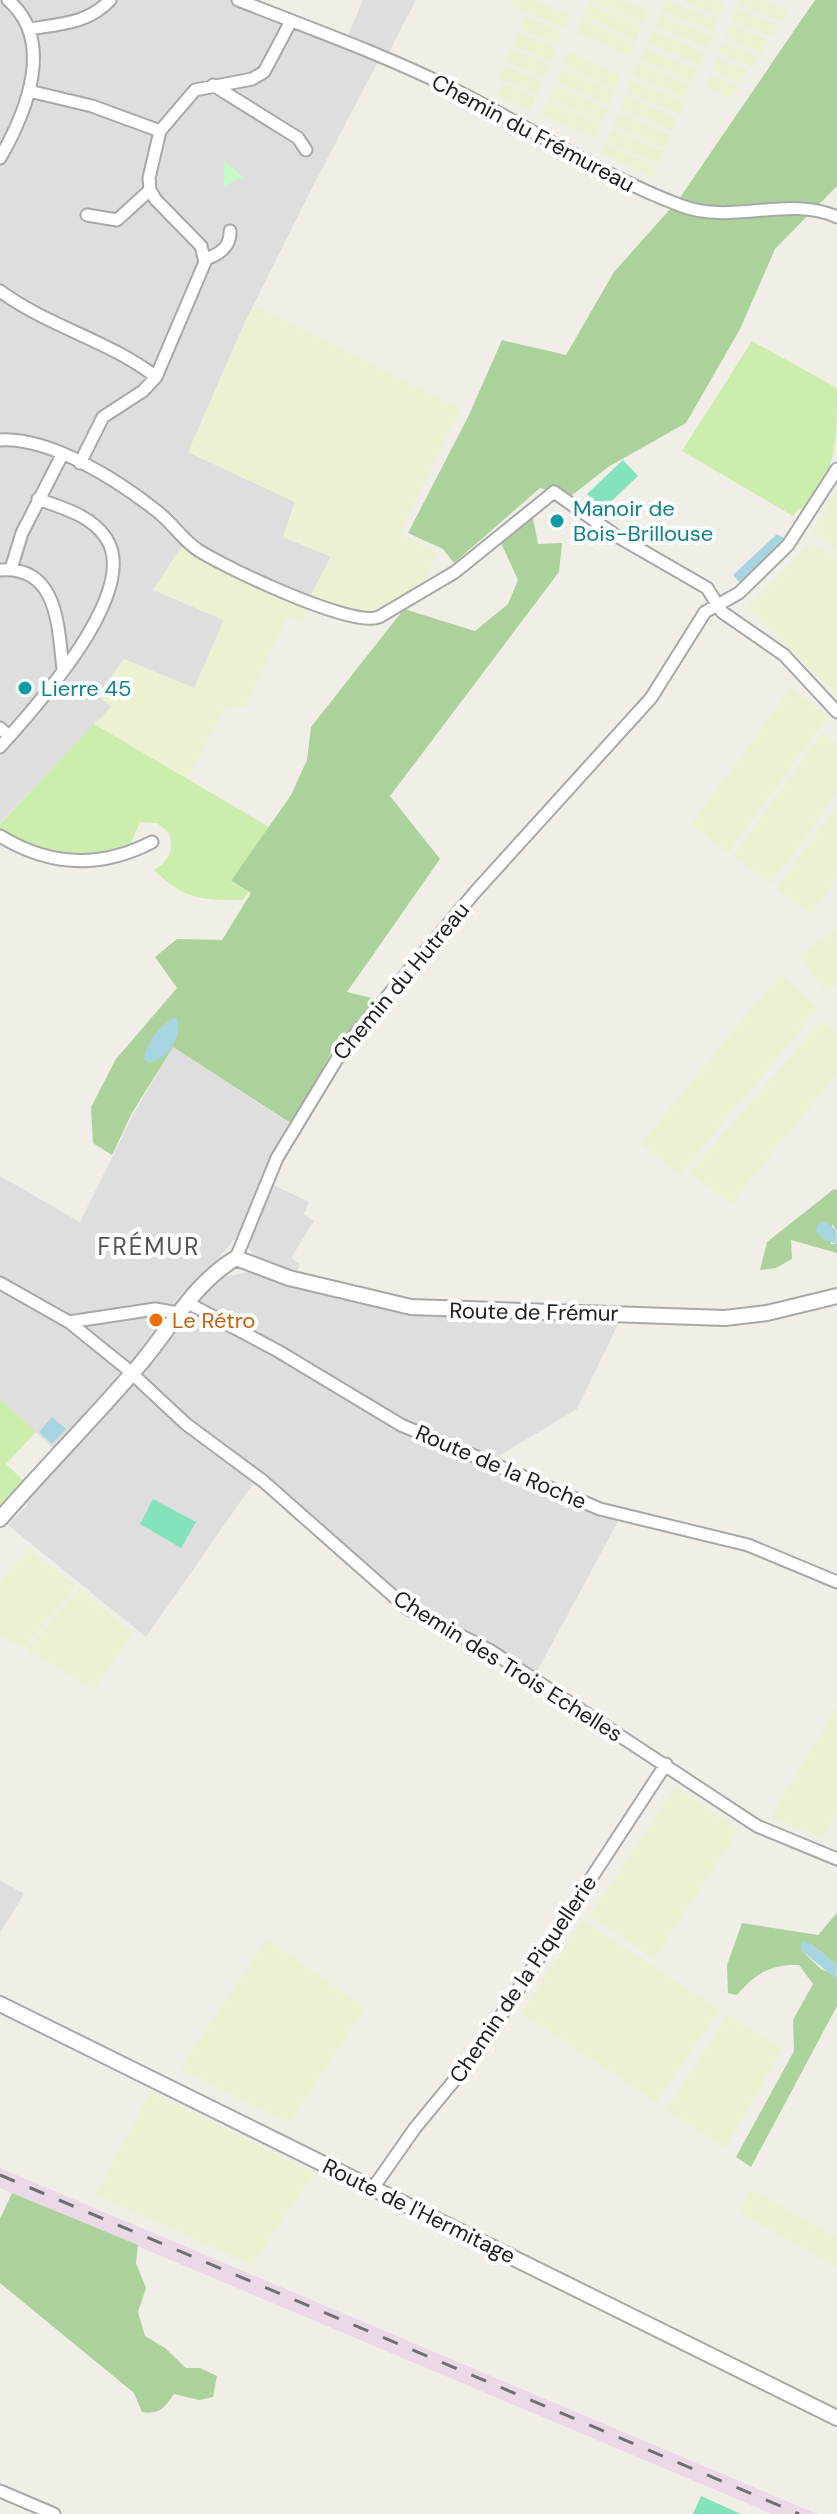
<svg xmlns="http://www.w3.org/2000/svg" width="837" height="2514" viewBox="0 0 837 2514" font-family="'DM Sans',sans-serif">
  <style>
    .residential { fill: #dfdede }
    .industrial { fill: #ebd9e8 }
    .farmland { fill: #eef0d2 }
    .grass { fill: #ccedac }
    .forest { fill: #abd29b }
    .park { fill: #c4fcc8 }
    .pitch { fill: #83e3bd }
    .water { fill: #a6d4e0 }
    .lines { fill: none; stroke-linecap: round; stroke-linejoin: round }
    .minor-casing { stroke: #a8a8a8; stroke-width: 15 }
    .tertiary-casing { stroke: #a8a8a8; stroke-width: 18 }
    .minor { stroke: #fff; stroke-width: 11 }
    .tertiary { stroke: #fff; stroke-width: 14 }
    .rail { stroke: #6f6f6f; stroke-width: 3; stroke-dasharray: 16 16; stroke-linecap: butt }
    .culture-dot { fill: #0f9aa8; stroke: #fff; stroke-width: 3 }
    .food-dot { fill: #e8710a; stroke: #fff; stroke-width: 3 }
    .labels { text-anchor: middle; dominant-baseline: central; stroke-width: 8; stroke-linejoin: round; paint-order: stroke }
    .street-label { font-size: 22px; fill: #212121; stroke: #fff }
    .culture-label { font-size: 22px; fill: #0d838f; stroke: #fff; text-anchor: start }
    .food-label { font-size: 22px; fill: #c56008; stroke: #fff; text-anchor: start }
    .neighbourhood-label { font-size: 24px; letter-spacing: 2px; fill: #545454; stroke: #fff }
  </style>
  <rect width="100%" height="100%" fill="#f1eee7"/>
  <!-- residential -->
  <path class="residential" d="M0 0H250L347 38 363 0H416L387 56 376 65 307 198 246 320 188 452 295 502 283 537 331 556 305 606 237 577 182 548 154 590 224 620 194 689 112 706 0 823Z
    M173 1047 295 1127 267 1182 309 1202 304 1214 314 1221 291 1258 300 1264 297 1271 255 1258 245 1242 236 1237 209 1270 179 1296 149 1342 54 1449 0 1399V1176L80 1222 134 1113Z
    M248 1272 418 1316 620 1320 577 1409 487 1463 621 1516 535 1675 413 1609 259 1475 146 1637 8 1525 27 1505 22 1499 131 1380 137 1384 195 1301 216 1279Z
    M0 1880 24 1894 0 1933Z"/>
  <!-- industrial -->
  <path class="industrial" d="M0 2168 817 2514H772L0 2188Z"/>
  <!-- farmland -->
  <path class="farmland" d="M513 0H534L570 15 564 28 510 6Z
    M624 0 648 11 642 24 590 1Z
    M665 0 718 20 713 32 661 11Z
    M680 0H715L725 4 719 16Z
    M740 0H763L789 11 782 22 738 4Z
    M589 3 642 26 636 40 583 17Z
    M737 9 779 26 771 37 732 20Z
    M660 14 712 36 707 48 655 26Z
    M525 16 562 32 557 44 520 29Z
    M582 19 635 43 629 56 577 33Z
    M730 24 769 41 761 53 725 37Z
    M652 31 704 52 699 65 647 43Z
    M518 32 556 48 550 61 512 45Z
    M723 42 758 56 751 67 718 53Z
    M645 48 697 69 692 82 640 60Z
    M511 49 549 64 544 77 506 62Z
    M568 52 620 76 615 89 562 66Z
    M717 58 748 71 740 83 712 70Z
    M638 63 690 85 685 98 633 76Z
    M504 66 542 81 537 94 499 78Z
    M562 69 614 92 608 105 556 82Z
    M710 75 738 87 732 98 705 86Z
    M632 80 684 102 679 114 627 93Z
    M502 83 535 97 530 110 496 96Z
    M554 85 607 109 601 122 549 99Z
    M625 96 677 118 672 131 620 109Z
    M547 101 600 124 594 138 541 115Z
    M619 113 671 135 665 148 613 126Z
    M612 129 664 151 658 164 606 142Z
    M605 145 657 167 653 176 602 154Z
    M256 306 460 409 400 533 438 552 419 589 368 618 314 600 301 622 287 617 246 706 225 707 187 779 94 724 112 707 98 696 124 659 194 688 224 620 153 590 177 553 182 548 189 550 237 577 305 606 331 557 283 537 295 502 188 452 246 320Z
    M837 488V696L747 607 809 544 835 554 837 550 812 531Z
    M791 688 828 716 728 853 691 825Z
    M823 732 837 743V793L771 884 733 856Z
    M837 806V878L811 914 776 888Z
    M837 929V985L826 993 799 955Z
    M780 974 819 1008 679 1175 641 1144Z
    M821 1021 837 1032V1074L731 1204 690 1172Z
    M29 1549 76 1586 23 1648 0 1635V1582Z
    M79 1589 133 1633 94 1689 27 1650Z
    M837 1707V1814L822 1839 771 1817Z
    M676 1787 739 1830 654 1959 590 1916Z
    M582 1920 720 2010 656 2102 522 2013Z
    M267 1939 365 2008 289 2123 180 2069Z
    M728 2015 782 2049 725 2148 666 2110Z
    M150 2092 314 2173 252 2265 96 2195Z
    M751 2189 837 2238V2268L739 2212Z"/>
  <!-- grass -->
  <path class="grass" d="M752 341 837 388C837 441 837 469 806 512L799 508 793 516 682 451Z
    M94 724 269 827 231 882 249 892 242 900C201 900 185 900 154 870 169 862 174 849 169 833L157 823 140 822 128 850 96 856 53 857 0 831V824Z
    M0 1399 36 1432 6 1464 23 1480 0 1505Z"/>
  <!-- forest -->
  <path class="forest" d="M815 0H837V186L775 249 740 329 686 423 608 467 571 496 540 488 454 563 443 549 408 533 468 417 502 340 566 355 614 272 679 199Z
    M533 518 538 544 562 543 559 572 390 796 440 859 347 992 376 999 332 1051 292 1124 173 1047 132 1113 112 1155 93 1143 91 1107 116 1059 177 988 155 957 177 939 222 940 251 893 231 881 291 795 307 760 311 727 404 609 475 631 508 604 518 580 501 543Z
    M834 1189 837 1190V1231L832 1224 831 1244H837V1253L791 1240 792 1259 776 1268 760 1270 767 1242Z
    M837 1913V1965L811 1944 801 1950 821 1969 837 1976V2006L751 2167 736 2157 794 2051 793 2020 813 1984 799 1965C770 1964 755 1974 737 1995L728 1993 727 1965 742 1923 818 1935Z
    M12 2193 138 2245 136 2263 146 2288 138 2312 145 2336 165 2348 186 2368H200L217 2376 213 2397 199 2400 174 2394C165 2407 160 2415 142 2412L134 2393 0 2283V2219Z"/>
  <!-- park -->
  <path class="park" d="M224 161 243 177 224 186Z"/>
  <!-- pitch -->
  <path class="pitch" d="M623 460 638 476 602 510 587 494Z
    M153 1499 196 1522 181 1548 140 1524Z
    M701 2496 741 2514H693Z"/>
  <!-- water -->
  <path class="water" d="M777 534 786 539 742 585 733 575Z
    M177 1017C182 1037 170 1057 150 1063L144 1060C145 1043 162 1022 177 1017Z
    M826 1222 836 1230 837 1244 824 1240 816 1231 818 1224Z
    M52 1417 66 1429 52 1444 39 1432Z
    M802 1941 811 1944 837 1965 836 1979 801 1950Z"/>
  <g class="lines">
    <defs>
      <path id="minor" d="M238 0C309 28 382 54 451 88 529 126 601 176 682 206 732 225 788 195 837 217
        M29 29C59 24 88 24 110 0
        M213 85 298 138 306 150
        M29 91 92 106 160 131
        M0 158C26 113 56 41 8 0
        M87 215 117 220 150 190
        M205 259C219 255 231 246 230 231
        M0 291C49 327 108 340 156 377
        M0 440C51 437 119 481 158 512 173 524 183 540 198 550 226 568 352 628 379 617L455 572 554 492 615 535 707 588 722 612 784 655 837 712
        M80 463 103 417 143 391 156 377 205 262 201 246 156 200 150 190 149 178 160 131 195 90 252 79 264 72 291 21
        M11 569 22 533 62 455
        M0 570C59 565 58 629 63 669
        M0 728 9 736
        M0 747C35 708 142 591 106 538 91 515 62 508 38 499
        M0 836C49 866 100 869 152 842
        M236 1258 277 1158 343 1049 476 891 651 698 705 612 739 593 788 545 837 469
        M0 1283 69 1322 126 1368 186 1424 263 1481 408 1609 491 1651 757 1826 837 1859
        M186 1302 278 1351 401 1425 600 1509 748 1545 837 1582
        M69 1322 155 1309 178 1313
        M373 2188 415 2128 476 2054 666 1764
        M0 2491 54 2514"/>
      <path id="tertiary" d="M0 1519C46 1466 96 1416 141 1363 172 1326 193 1284 236 1258L289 1278 411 1307 725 1318 767 1313 837 1296
        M0 2004 837 2418"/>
    </defs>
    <!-- minor casing -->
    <use href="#minor" class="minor-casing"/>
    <!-- tertiary casing -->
    <use href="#tertiary" class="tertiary-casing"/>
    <!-- minor -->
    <use href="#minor" class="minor"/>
    <!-- tertiary -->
    <use href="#tertiary" class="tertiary"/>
    <!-- rail -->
    <path class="rail" d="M0 2175 799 2514"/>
  </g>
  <!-- markers -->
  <g class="culture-dot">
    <circle cx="557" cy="521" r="8"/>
    <circle cx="25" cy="688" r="8"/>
  </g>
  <circle class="food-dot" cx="156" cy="1320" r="8"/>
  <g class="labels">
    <!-- street labels -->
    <g class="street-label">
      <text transform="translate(533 133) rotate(28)">Chemin du Frémureau</text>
      <text transform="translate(401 981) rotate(-50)">Chemin du Hutreau</text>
      <text transform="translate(534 1312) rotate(1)">Route de Frémur</text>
      <text transform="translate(501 1467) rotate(23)">Route de la Roche</text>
      <text transform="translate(508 1666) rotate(32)">Chemin des Trois Echelles</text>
      <text transform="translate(523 1979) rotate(-56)">Chemin de la Piquellerie</text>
      <text transform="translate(419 2211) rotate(26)">Route de l'Hermitage</text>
    </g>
    <!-- culture labels -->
    <g class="culture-label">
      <text x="573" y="508">Manoir de<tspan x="573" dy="25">Bois-Brillouse</tspan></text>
      <text x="41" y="688">Lierre 45</text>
    </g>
    <!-- food labels -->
    <g class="food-label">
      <text x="172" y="1320">Le Rétro</text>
    </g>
    <!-- neighbourhood labels -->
    <g class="neighbourhood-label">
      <text x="149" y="1246">FRÉMUR</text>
    </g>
  </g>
</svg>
